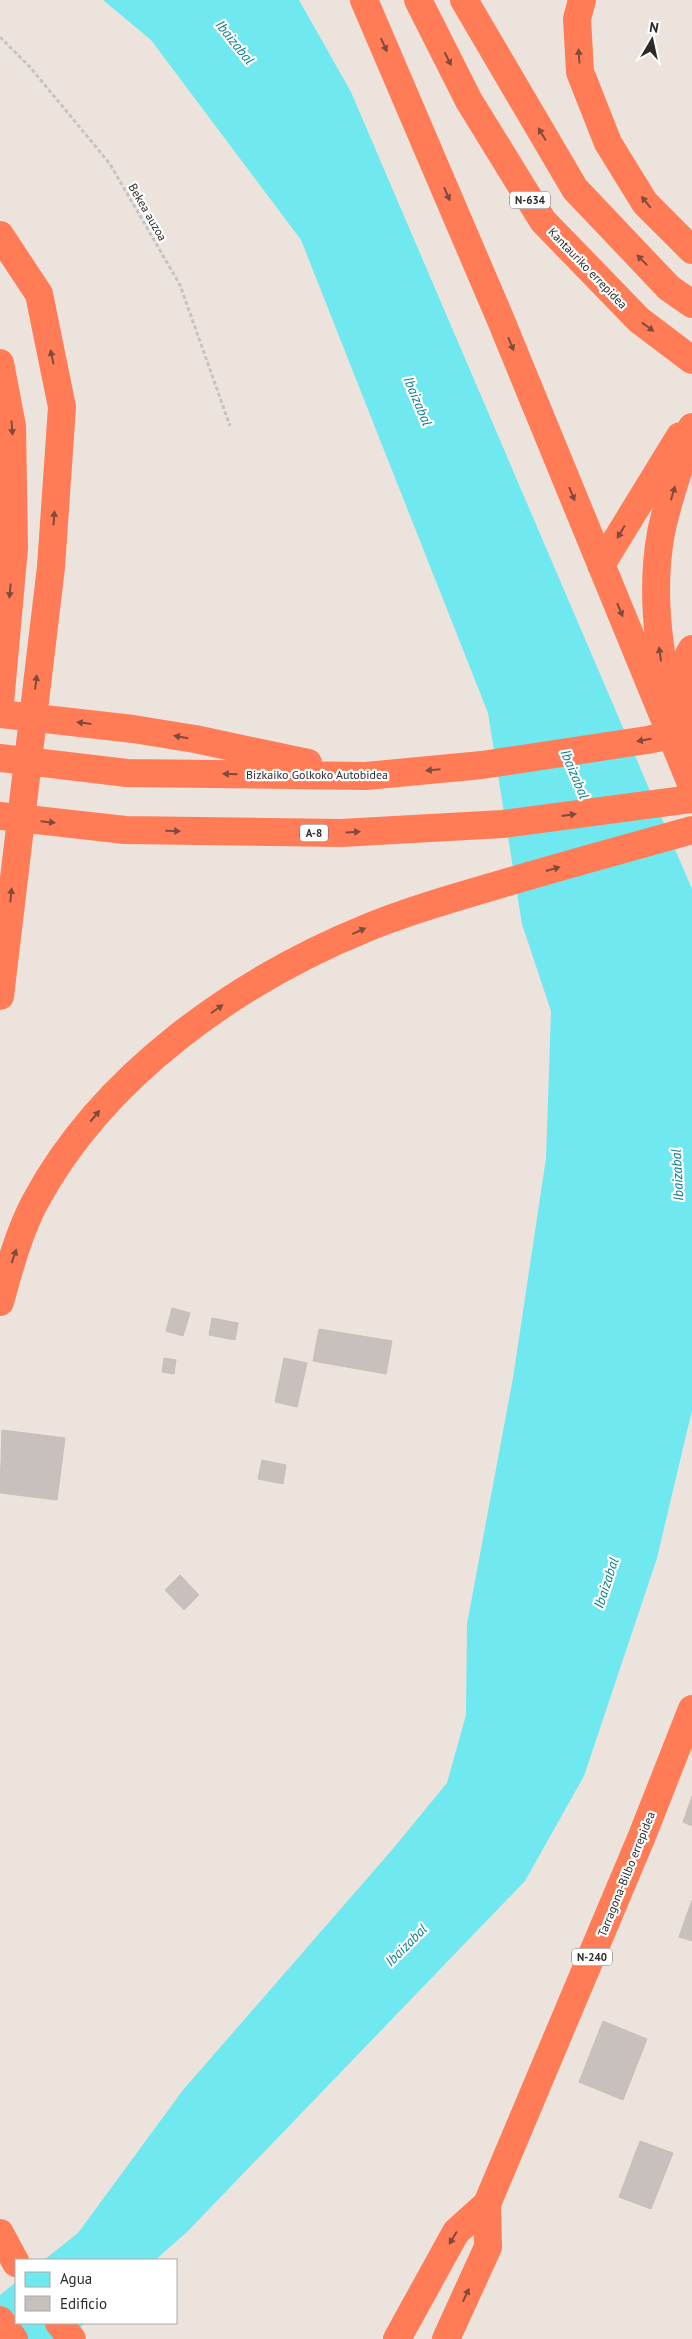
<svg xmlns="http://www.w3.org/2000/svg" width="692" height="2339" viewBox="0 0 692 2339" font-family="'PT Sans',sans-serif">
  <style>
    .water { fill: #6fe8f0 }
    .building { fill: #c8c0bc; stroke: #c8beb6 }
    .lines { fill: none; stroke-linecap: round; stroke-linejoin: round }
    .path { stroke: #c4c4c4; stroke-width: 3; stroke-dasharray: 4 2.5; stroke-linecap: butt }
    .highway { stroke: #ff7c56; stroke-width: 28 }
    .oneway { fill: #804b3c }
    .labels { text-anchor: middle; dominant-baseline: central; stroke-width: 4.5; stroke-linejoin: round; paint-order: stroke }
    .shield { fill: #fff; stroke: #6b6b6b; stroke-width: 1 }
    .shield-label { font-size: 11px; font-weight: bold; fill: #2b2b2b }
    .street-label { font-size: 12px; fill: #2b2b2b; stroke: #fff }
    .water-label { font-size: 14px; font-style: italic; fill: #0c7e90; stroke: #fff }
  </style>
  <rect width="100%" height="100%" fill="#ede3dd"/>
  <!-- water -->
  <path class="water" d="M103 0H299L351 92 692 889V1410L657 1558 584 1776 525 1881 187 2232 155 2260H44L78 2233 183 2090 391 1851 447 1783 466 1715 467 1624 513 1378 546 1158 551 1011 522 924 488 713 301 240 151 40Z
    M16 2282V2323H85L67 2339H0V2295Z"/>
  <!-- building -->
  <path class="building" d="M172 1308 190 1313 183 1336 166 1331Z
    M212 1318 238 1323 235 1340 209 1335Z
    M319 1329 392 1341 386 1374 313 1361Z
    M164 1358 176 1360 174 1374 162 1372Z
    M284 1358 307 1363 297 1407 275 1402Z
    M2 1430 65 1438 57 1500 0 1493Z
    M262 1460 286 1465 283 1484 258 1479Z
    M180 1575 199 1595 184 1610 165 1590Z
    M692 1796V1826L683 1822Z
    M692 1900V1941L679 1937Z
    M603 2021 647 2039 623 2100 579 2082Z
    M640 2141 673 2153 651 2209 619 2197Z"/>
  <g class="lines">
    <!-- path -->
    <path class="path" d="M0 37 30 67 110 164 180 285 230 426"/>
    <!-- highway -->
    <path class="highway" d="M364 0 500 318 692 786
      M418 0 469 101 543 221 639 320 692 360
      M464 0 575 189 669 288 692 304
      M582 0 577 19 580 72 608 143 645 203 692 250
      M0 235 39 294 62 407 51 567 0 996
      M0 363 12 426 14 548 0 703
      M601 565 680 436
      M669 695C657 642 651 587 661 533 668 497 682 462 692 427
      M0 714 133 729 195 739 308 763
      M686 748 688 656 692 649
      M0 758 127 773 366 776 482 765 647 740 692 731
      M0 816 125 830 341 833 503 824 692 799
      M0 1302C9 1269 19 1232 35 1202 103 1075 238 980 369 927 408 911 450 899 491 887 558 867 625 849 692 830
      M0 2233 16 2263
      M0 2320 14 2339
      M59 2323 72 2339
      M397 2339 456 2232 487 2204 642 1836 692 1709
      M446 2339 488 2247 487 2204"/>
  </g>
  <!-- one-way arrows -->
  <defs><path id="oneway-solid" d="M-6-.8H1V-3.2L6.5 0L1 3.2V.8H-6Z" transform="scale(1.25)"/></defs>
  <g class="oneway">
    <use href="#oneway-solid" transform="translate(384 45) rotate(66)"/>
    <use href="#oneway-solid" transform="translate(579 56) rotate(-94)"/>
    <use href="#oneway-solid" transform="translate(448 59) rotate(63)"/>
    <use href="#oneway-solid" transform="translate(542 134) rotate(-121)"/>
    <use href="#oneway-solid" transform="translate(447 194) rotate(67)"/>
    <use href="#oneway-solid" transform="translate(646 202) rotate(-129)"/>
    <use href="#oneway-solid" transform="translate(642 260) rotate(-134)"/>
    <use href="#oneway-solid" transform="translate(648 327) rotate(36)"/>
    <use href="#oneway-solid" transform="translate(511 344) rotate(68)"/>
    <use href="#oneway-solid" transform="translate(52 357) rotate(-102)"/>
    <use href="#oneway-solid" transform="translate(12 428) rotate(86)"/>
    <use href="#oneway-solid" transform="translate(673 493) rotate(-74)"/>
    <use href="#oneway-solid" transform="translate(572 494) rotate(68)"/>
    <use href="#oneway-solid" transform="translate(54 518) rotate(-86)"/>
    <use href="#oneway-solid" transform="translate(621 532) rotate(121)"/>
    <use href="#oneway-solid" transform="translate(10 591) rotate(95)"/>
    <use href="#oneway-solid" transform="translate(620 610) rotate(68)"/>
    <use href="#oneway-solid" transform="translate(660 654) rotate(-98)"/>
    <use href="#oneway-solid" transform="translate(36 682) rotate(-83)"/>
    <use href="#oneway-solid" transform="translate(84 723) rotate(-173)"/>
    <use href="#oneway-solid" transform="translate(181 737) rotate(-170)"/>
    <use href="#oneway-solid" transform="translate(644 740) rotate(170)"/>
    <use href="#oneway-solid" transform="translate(433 770) rotate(175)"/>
    <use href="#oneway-solid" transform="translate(230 774) rotate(-179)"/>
    <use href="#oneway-solid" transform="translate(569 815) rotate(-8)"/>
    <use href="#oneway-solid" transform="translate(48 822) rotate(6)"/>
    <use href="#oneway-solid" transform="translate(173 831) rotate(1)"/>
    <use href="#oneway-solid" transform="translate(353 832) rotate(-3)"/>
    <use href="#oneway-solid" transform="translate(553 869) rotate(-16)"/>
    <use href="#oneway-solid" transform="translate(11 895) rotate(-84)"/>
    <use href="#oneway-solid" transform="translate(359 931) rotate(-24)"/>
    <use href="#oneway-solid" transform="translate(217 1009) rotate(-35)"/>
    <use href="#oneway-solid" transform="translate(95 1116) rotate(-50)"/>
    <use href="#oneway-solid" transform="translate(14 1256) rotate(-71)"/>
    <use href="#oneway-solid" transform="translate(453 2238) rotate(121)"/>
    <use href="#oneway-solid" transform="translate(466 2295) rotate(-65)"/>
  </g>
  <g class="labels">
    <!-- shield labels -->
    <g class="shield">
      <rect x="510" y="191.5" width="40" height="17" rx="4"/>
      <rect x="300" y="824.5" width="28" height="17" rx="4"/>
      <rect x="572" y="1948.5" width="40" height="17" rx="4"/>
    </g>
    <g class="shield-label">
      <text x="530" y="200">N-634</text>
      <text x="314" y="833">A-8</text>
      <text x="592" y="1957">N-240</text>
    </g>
    <!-- street labels -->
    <g class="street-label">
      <text transform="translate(148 212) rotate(60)">Bekea auzoa</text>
      <text transform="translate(588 268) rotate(46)">Kantauriko errepidea</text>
      <text x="317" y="774">Bizkaiko Golkoko Autobidea</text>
      <text transform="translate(626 1874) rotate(-68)">Tarragona-Bilbo errepidea</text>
    </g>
    <!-- water labels -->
    <g class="water-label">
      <text transform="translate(235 42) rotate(51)">Ibaizabal</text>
      <text transform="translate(418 401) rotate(67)">Ibaizabal</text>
      <text transform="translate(575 774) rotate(67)">Ibaizabal</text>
      <text transform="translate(677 1175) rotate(-93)">Ibaizabal</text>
      <text transform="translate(606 1583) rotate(-72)">Ibaizabal</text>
      <text transform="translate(406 1945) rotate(-45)">Ibaizabal</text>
    </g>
  </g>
  <!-- legend -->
  <rect x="15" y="2259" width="162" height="65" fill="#ffffff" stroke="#aaaaaa"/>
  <rect x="25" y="2272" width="25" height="15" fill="#6fe8f0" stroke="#aaaaaa"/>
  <text x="60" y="2284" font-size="15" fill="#2b2b2b">Agua</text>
  <rect x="25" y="2296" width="25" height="15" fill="#c8c0bc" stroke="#aaaaaa"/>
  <text x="60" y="2309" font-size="15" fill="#2b2b2b">Edificio</text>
  <!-- north arrow -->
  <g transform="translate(652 40) rotate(9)" stroke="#ffffff" stroke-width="4" paint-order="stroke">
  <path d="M0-4L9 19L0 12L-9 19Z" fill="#2b2b2b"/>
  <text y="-8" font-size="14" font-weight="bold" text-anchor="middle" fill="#2b2b2b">N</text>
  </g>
</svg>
